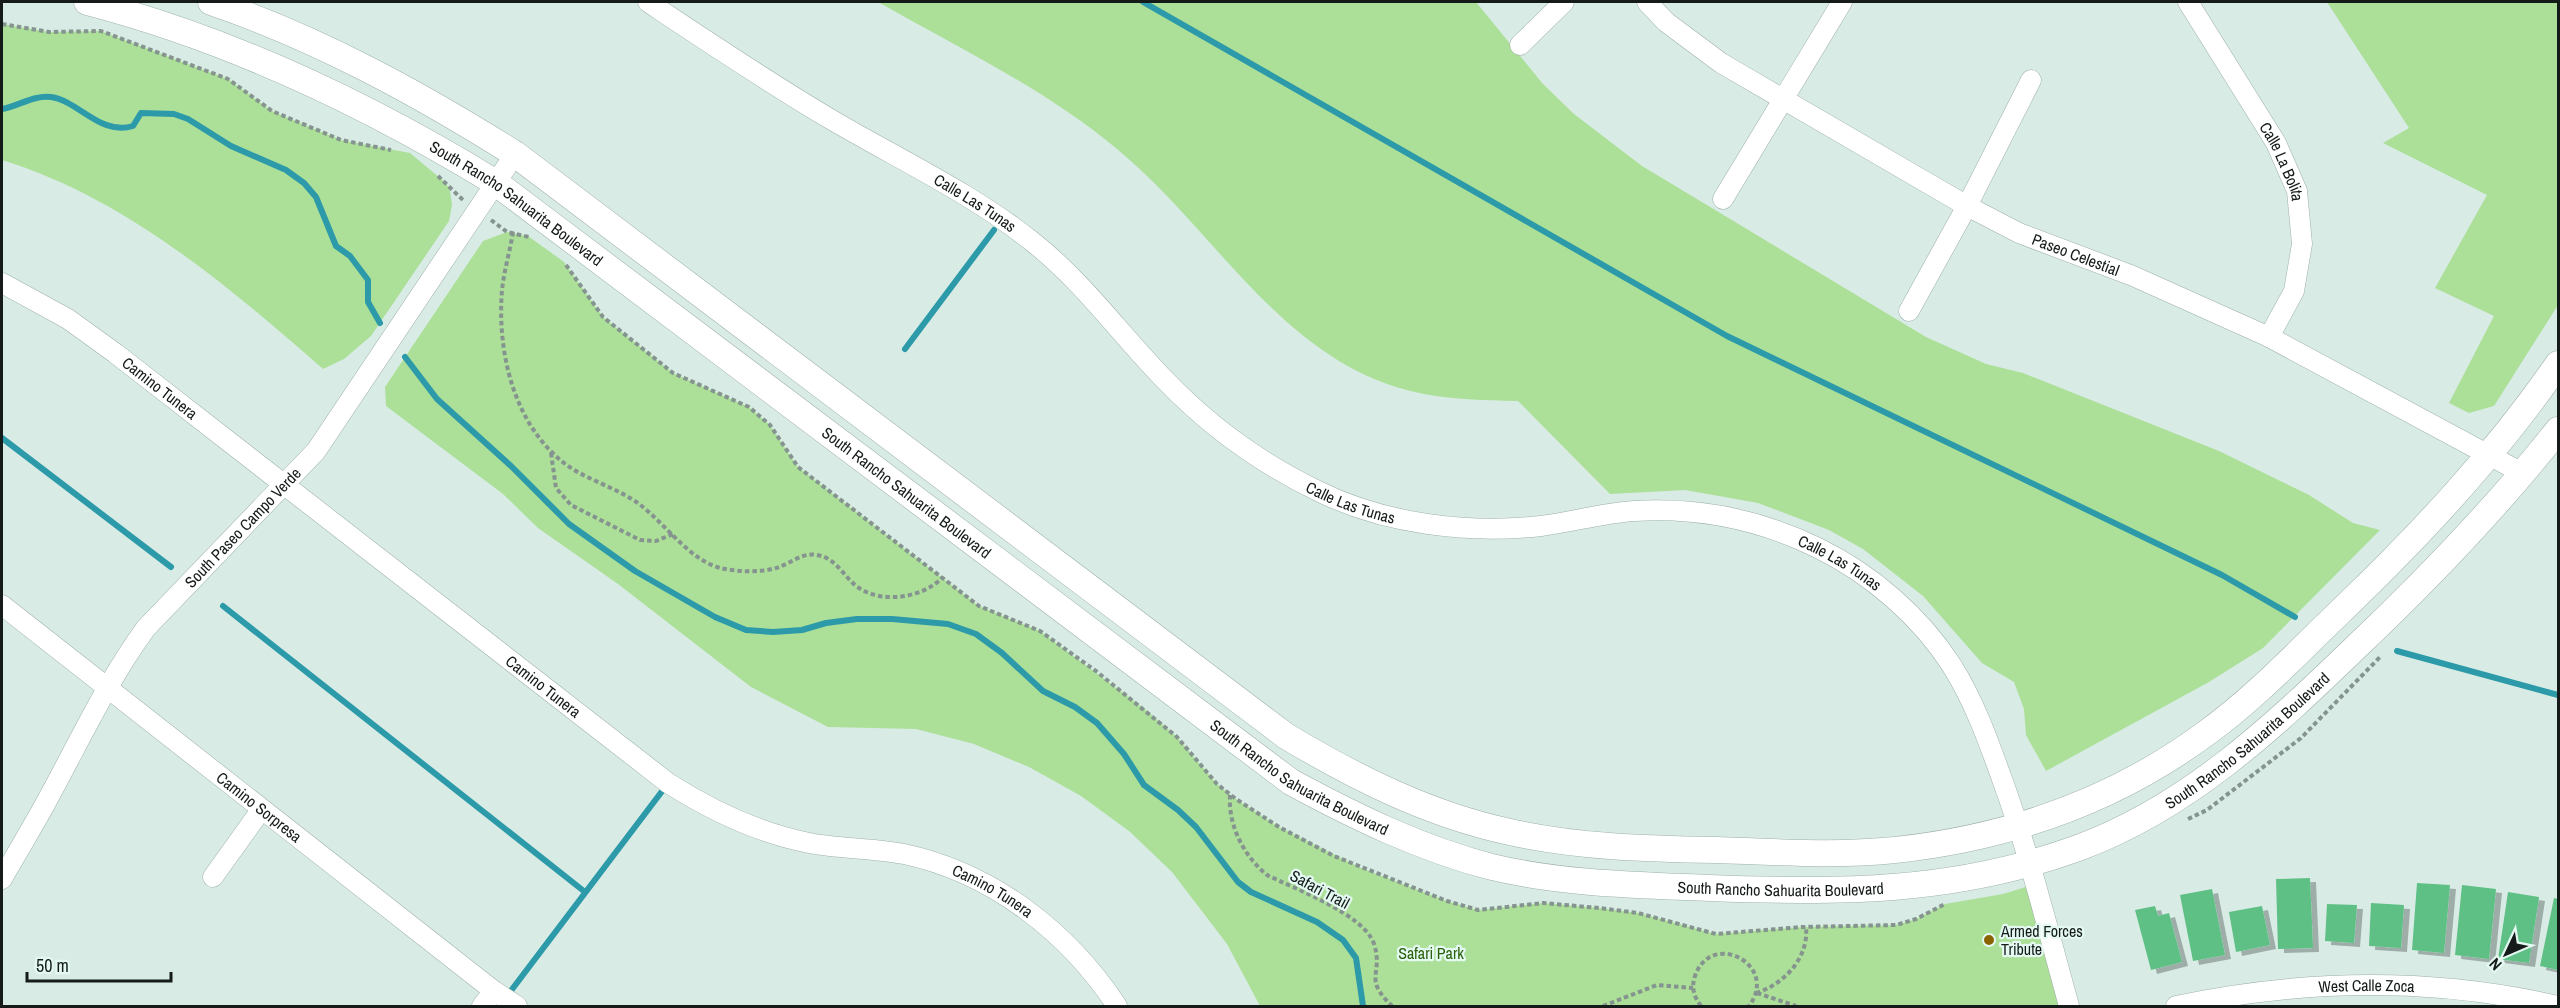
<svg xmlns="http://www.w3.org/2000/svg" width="2560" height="1008" viewBox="0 0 2560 1008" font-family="'Archivo Narrow',sans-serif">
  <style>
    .green { fill: #acdf98 }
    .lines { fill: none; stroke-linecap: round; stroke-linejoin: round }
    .stream { stroke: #2c9aa9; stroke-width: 6 }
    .building { fill: #5fc086; filter: url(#shadow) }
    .minor-casing { stroke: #9dafa9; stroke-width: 21 }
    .tertiary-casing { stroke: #9dafa9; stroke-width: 27 }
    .path { stroke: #85948f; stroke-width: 4; stroke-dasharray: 4.5 3; stroke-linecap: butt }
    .minor { stroke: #fff; stroke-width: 20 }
    .tertiary { stroke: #fff; stroke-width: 26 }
    .poi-dot { fill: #8a6403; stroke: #e5f9f3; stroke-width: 2 }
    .labels { text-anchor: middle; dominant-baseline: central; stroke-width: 4.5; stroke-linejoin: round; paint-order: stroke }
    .street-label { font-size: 16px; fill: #141b19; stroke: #e5f9f3 }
    .poi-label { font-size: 16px; fill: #141b19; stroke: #e5f9f3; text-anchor: start }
    .park-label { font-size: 16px; fill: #2b600b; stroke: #e5f9f3 }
  </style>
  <defs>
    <filter id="shadow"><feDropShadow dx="6" dy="4" stdDeviation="0" flood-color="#0004"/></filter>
  </defs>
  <rect width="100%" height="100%" fill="#d8ece5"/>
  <!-- green -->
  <path class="green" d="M878 2H1476L1543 84 1574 114 1642 166 1926 337 1986 364 2023 373 2219 451 2309 495 2353 523 2380 530 2263 648 2209 682 2046 771 2026 735 2024 709 2014 682 1982 663 1923 596 1863 549 1829 530 1758 503 1685 490 1610 494 1518 401C1485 400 1451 400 1419 393 1284 365 1216 230 1117 149 1045 89 959 48 878 2Z
    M2327 2H2558V305L2494 406 2469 413 2449 403 2494 316 2435 288 2487 195 2383 143 2409 128Z
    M2 24 49 32 101 31 228 79 272 111 341 140 410 153 446 183 450 191 452 205 449 221 371 336 344 359 323 369C227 285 125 198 2 160Z
    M507 232 528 236 564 262 603 317 673 373 749 407 770 425 798 467 979 606 1040 631 1146 710 1177 737 1217 784 1236 799 1279 827 1361 868 1447 901 1478 910 1543 903 1599 908 1639 913 1716 934 1802 927 1896 925 1916 919 1945 904 2003 894 2036 884 2069 1006H1260L1227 944 1172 872 1129 831 1081 796 1029 767 974 744 916 729 828 727 751 687 618 584 538 528 503 494 386 406 385 387 483 241Z"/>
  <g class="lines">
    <!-- stream -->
    <path class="stream" d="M1143 2 1727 336 2222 575 2295 617
      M2 109C19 106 33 95 51 97 79 101 100 136 133 126L141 113 174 114 188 119 231 146 286 170 304 183 316 197 336 246 350 256 368 280V302L380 323
      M905 349 994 230
      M405 357 437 399 511 466 569 524 635 571 715 617 746 630 773 632 802 630 826 623 857 619H892L948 624 976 634 1002 653 1043 691 1075 707 1097 723 1124 754 1144 785 1178 810 1196 827 1238 882 1251 892 1317 922 1343 940 1356 958 1363 1006
      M2 438 171 567
      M223 606 585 892
      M2397 651 2558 695
      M507 996 666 786"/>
  </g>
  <!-- building -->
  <path class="building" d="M2310 878 2313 948 2278 949 2276 879Z
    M2417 883 2450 885 2444 953 2412 950Z
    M2462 885 2496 889 2489 959 2455 955Z
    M2212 889 2225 955 2193 961 2180 895Z
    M2508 892 2539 897 2529 963 2498 959Z
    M2554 898 2558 899V970L2540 966Z
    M2371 903 2404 905 2401 948 2369 946Z
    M2327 904 2357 905 2354 943 2325 941Z
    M2155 906 2158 916 2169 913 2182 962 2151 970 2135 910Z
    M2262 906 2270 945 2236 952 2229 912Z"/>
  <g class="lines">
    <defs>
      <g id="minor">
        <path id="s1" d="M648 2C708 42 769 83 832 120 900 160 972 193 1034 243 1084 283 1121 335 1165 380 1210 427 1260 463 1318 491 1384 524 1468 534 1541 526 1572 522 1603 513 1634 511 1698 507 1761 520 1818 548 1871 574 1920 616 1952 666 1974 701 1988 740 2002 779 2029 853 2048 930 2069 1006"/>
        <path id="s2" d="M1647 2 1666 22 1721 63 1967 206 2019 233 2133 276 2269 337 2524 474"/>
        <path id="s3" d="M2188 2 2276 143 2297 191 2302 244 2294 291 2269 337"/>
        <path d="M1520 45 1564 2"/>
        <path d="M1723 199 1842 2"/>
        <path id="s4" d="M2 283 68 319 115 353 668 783C712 811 758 833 809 843 840 849 873 848 904 854 993 873 1068 932 1117 1006"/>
        <path d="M1909 311 1967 206 2031 80"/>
        <path id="s5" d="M2 605 494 991 517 1006"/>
        <path d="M213 877 261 810"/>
        <path id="s6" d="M2 879C18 851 35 823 50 795 81 738 108 680 146 628L316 451 515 154"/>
        <path d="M482 1006 494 991"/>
        <path id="s7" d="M2176 1006C2304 979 2431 977 2558 1006"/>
      </g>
      <g id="tertiary">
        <path id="s8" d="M87 2C233 40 367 104 496 183L1291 782C1354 816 1421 849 1492 867 1563 884 1638 885 1710 888 1838 893 1955 893 2078 848 2187 808 2272 728 2354 649 2427 580 2496 508 2558 430"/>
        <path d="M211 2C319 39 418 93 515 154L1286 736C1356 778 1430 815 1510 832 1577 847 1648 849 1717 850 1776 852 1836 856 1895 850 2007 838 2114 801 2205 734 2255 698 2298 652 2343 609 2421 534 2496 454 2558 364"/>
      </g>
    </defs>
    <!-- minor casing -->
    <use href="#minor" class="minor-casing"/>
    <!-- tertiary casing -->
    <use href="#tertiary" class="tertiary-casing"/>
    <!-- path -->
    <path class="path" d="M2 24 49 32 101 31 228 79 272 111 341 140 391 150
      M438 176 463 200
      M491 220 507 232 529 237
      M513 232C510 251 504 271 502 290 497 351 513 423 564 463 586 480 616 487 639 504 665 523 688 559 720 568 738 572 762 573 779 567 791 563 803 552 817 555 837 558 844 578 859 588 883 604 923 598 943 577
      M566 265 603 317 673 373 749 407 770 425 798 467 979 606 1040 631 1096 671 1177 737 1217 784 1236 799 1279 827 1334 856 1447 901 1478 910 1543 903 1599 908 1638 913 1716 934 1802 927 1896 925 1916 919 1945 904
      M551 453 556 488 571 505 640 540 656 541 673 534
      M1230 795C1228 826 1244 856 1267 875 1295 889 1364 914 1374 944 1384 975 1362 977 1392 1006
      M2188 819 2207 810 2301 738 2381 656
      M1756 993C1785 984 1809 957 1806 927
      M1757 993 1796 1006
      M1603 1006 1657 985 1693 988
      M1701 1006C1694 997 1691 987 1695 976 1711 929 1780 965 1749 1006"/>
    <!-- minor -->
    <use href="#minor" class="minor"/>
    <!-- tertiary -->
    <use href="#tertiary" class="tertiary"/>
  </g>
  <!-- markers -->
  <circle class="poi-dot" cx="1989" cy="940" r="6"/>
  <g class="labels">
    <!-- street labels -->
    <g class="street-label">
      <text stroke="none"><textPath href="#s3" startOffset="186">Calle La Bolita</textPath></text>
      <text stroke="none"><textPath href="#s1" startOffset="384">Calle Las Tunas</textPath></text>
      <text stroke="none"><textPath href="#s8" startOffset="477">South Rancho Sahuarita Boulevard</textPath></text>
      <text stroke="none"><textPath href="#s2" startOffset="500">Paseo Celestial</textPath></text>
      <text stroke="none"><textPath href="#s4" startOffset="190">Camino Tunera</textPath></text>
      <text stroke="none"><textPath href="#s8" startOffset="963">South Rancho Sahuarita Boulevard</textPath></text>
      <text stroke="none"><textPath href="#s1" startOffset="870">Calle Las Tunas</textPath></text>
      <text stroke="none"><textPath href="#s6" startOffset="429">South Paseo Campo Verde</textPath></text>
      <text stroke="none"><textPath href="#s1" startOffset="1374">Calle Las Tunas</textPath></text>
      <text stroke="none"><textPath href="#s4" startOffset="676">Camino Tunera</textPath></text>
      <text stroke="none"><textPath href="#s8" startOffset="2457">South Rancho Sahuarita Boulevard</textPath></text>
      <text stroke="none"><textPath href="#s8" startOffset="1449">South Rancho Sahuarita Boulevard</textPath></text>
      <text stroke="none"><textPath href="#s5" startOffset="327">Camino Sorpresa</textPath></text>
      <text stroke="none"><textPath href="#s8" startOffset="1953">South Rancho Sahuarita Boulevard</textPath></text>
      <text transform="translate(1320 889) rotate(28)">Safari Trail</text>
      <text stroke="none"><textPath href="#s4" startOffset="1180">Camino Tunera</textPath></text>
      <text stroke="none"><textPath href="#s7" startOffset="192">West Calle Zoca</textPath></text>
    </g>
    <!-- poi labels -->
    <g class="poi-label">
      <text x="2001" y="931">Armed Forces<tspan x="2001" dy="18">Tribute</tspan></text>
    </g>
    <!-- park labels -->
    <g class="park-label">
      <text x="1431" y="953">Safari Park</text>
    </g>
  </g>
  <!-- border -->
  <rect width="2560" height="1008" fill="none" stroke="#141b19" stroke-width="6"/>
  <!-- north arrow -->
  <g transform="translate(2506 954) rotate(226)" stroke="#e5f9f3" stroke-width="4.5" paint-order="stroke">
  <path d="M0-4.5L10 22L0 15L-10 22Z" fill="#141b19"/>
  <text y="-9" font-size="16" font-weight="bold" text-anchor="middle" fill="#141b19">N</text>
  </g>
  <!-- scale -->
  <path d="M27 972v9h144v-9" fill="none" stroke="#141b19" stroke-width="3"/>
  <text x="36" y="972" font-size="18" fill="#141b19" stroke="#e5f9f3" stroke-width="4.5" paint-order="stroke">50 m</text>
</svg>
